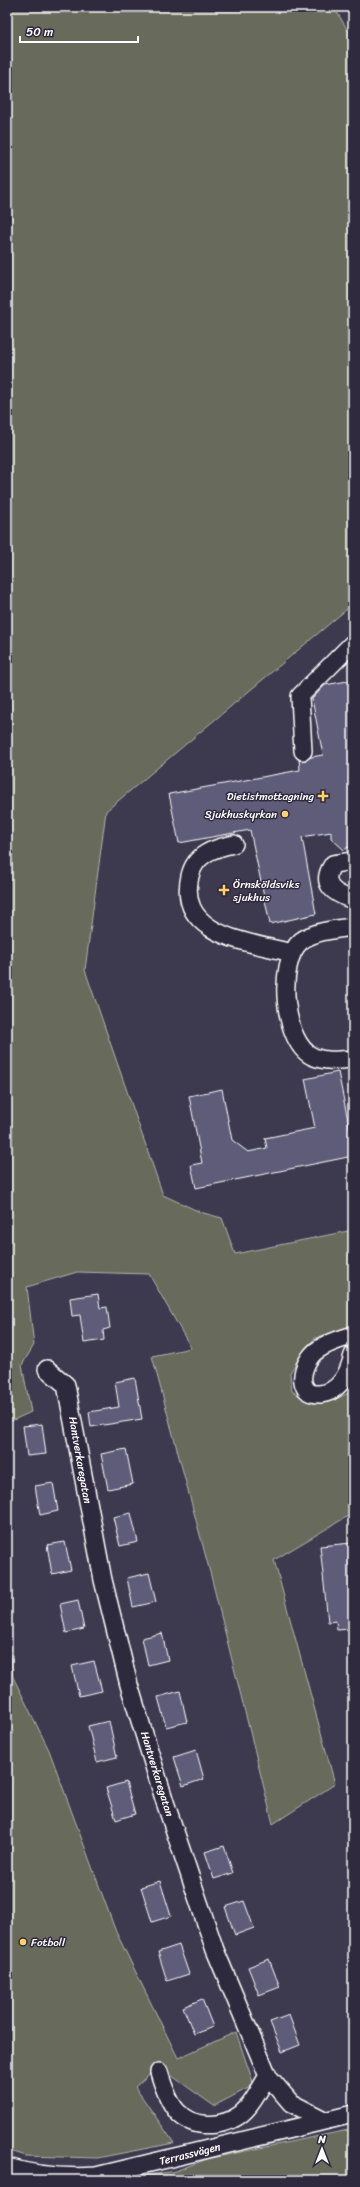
<svg xmlns="http://www.w3.org/2000/svg" width="360" height="2187" viewBox="0 0 360 2187" font-family="Sriracha,sans-serif">
  <style>
    .green { fill: #676a5b; stroke: #b3b4ad }
    .building { fill: #5e5b79; stroke: #fff }
    .lines { fill: none; stroke-linecap: round; stroke-linejoin: round }
    .minor-casing { stroke: #fff; stroke-width: 20 }
    .minor { stroke: #2f2a3d; stroke-width: 17 }
    .poi-dot { fill: #ffd166; stroke: #2f2a3d; stroke-width: 1.5 }
    .labels { text-anchor: middle; dominant-baseline: central; stroke-width: 3; stroke-linejoin: round; paint-order: stroke }
    .poi-label { font-size: 11px; fill: #fff; stroke: #2f2a3d; text-anchor: end }
    .street-label { font-size: 11px; fill: #fff; stroke: #2f2a3d }
  </style>
  <rect width="100%" height="100%" fill="#3d394f"/>
  <filter id="ink" filterUnits="userSpaceOnUse"><feTurbulence type="fractalNoise" baseFrequency=".025" numOctaves="2"/><feDisplacementMap in="SourceGraphic" scale="8" xChannelSelector="R" yChannelSelector="G"/><feConvolveMatrix kernelMatrix="1 2 1 2 8 2 1 2 1" color-interpolation-filters="sRGB"/></filter>
  <g filter="url(#ink)">
    <!-- green -->
    <path class="green" d="M7 7H334L353 39V604L106 811 85 970 163 1195 200 1212 222 1218 235 1254 353 1230V1326L315 1338 301 1354 290 1373 292 1391C319 1409 325 1405 352 1391L353 1513 274 1560 335 1784 273 1824 211 1576 152 1356 191 1348 149 1274 77 1272 27 1287 34 1345 22 1365 31 1412 7 1423Z
      M7 1618 13 1677 49 1750 116 1932 178 2058 236 2032 254 2085 214 2106 158 2066 135 2087 174 2143 97 2158 26 2156 7 2150Z
      M353 2129V2180H120L175 2171 207 2159Z"/>
    <!-- building -->
    <path class="building" d="M353 680V848L348 847 344 850 331 838V832L302 837 316 914 270 924 250 830 179 843 169 794 300 770 299 760 304 761 311 757 323 755 312 699 325 685Z
      M338 1072 350 1130 353 1129V1156L196 1188 191 1165 202 1163 189 1096 222 1089 232 1140 248 1152 267 1148 265 1138 315 1128 305 1079Z
      M98 1294 100 1308 107 1307 110 1328 103 1330 104 1340 84 1343 80 1315 72 1316 70 1298Z
      M135 1378 142 1419 91 1427 89 1412 119 1407 115 1382Z
      M42 1424 46 1454 27 1456 23 1426Z
      M126 1449 133 1484 108 1489 101 1454Z
      M53 1483 58 1511 40 1515 35 1486Z
      M131 1513 138 1542 120 1546 113 1517Z
      M65 1542 71 1570 52 1574 47 1545Z
      M352 1543 353 1620H350L351 1629 337 1630 336 1621 328 1622 320 1546Z
      M149 1573 156 1602 133 1607 127 1578Z
      M78 1600 84 1629 66 1633 60 1604Z
      M162 1633 168 1660 148 1665 142 1638Z
      M94 1661 102 1691 79 1696 72 1666Z
      M180 1691 187 1722 166 1727 158 1697Z
      M109 1721 117 1757 97 1762 88 1726Z
      M196 1750 204 1779 183 1786 174 1757Z
      M126 1782 135 1814 116 1820 106 1788Z
      M224 1846 233 1873 214 1879 205 1852Z
      M160 1881 171 1916 152 1922 141 1887Z
      M244 1901 254 1928 235 1935 225 1907Z
      M179 1945 189 1974 167 1981 158 1952Z
      M269 1959 280 1987 259 1995 248 1967Z
      M202 1999 213 2027 194 2034 183 2007Z
      M289 2015 300 2045 282 2052 270 2022Z"/>
    <g class="lines">
      <defs>
        <path id="minor" d="M303 751 300 696 353 643
          M234 844C214 848 195 854 190 876 176 937 251 942 292 953
          M353 861 333 864C319 885 335 894 353 900
          M353 927C337 929 314 931 301 941 276 962 283 1045 314 1057 326 1062 340 1060 353 1059
          M353 1335C342 1339 329 1342 319 1349 307 1356 295 1381 309 1392 312 1394 316 1394 320 1394 340 1392 349 1372 353 1355
          M47 1369 66 1385 103 1580 129 1685 165 1802 215 1950 268 2076 291 2103 324 2120
          M159 2072C168 2103 179 2129 217 2124 229 2122 240 2117 248 2107 256 2098 261 2086 268 2076
          M7 2167C37 2176 65 2178 96 2176L353 2114"/>
      </defs>
      <!-- minor casing -->
      <use href="#minor" class="minor-casing"/>
      <!-- minor -->
      <use href="#minor" class="minor"/>
    </g>
  </g>
  <!-- markers -->
  <g class="poi-dot">
    <path d="M321 790h4v4h4v4h-4v4h-4v-4h-4v-4h4z"/>
    <circle cx="285" cy="814" r="4"/>
    <path d="M222 884h4v4h4v4h-4v4h-4v-4h-4v-4h4z"/>
    <circle cx="23" cy="1942" r="4"/>
  </g>
  <g class="labels">
    <!-- poi labels -->
    <g class="poi-label">
      <text x="314" y="796">Dietistmottagning</text>
      <text x="277" y="814">Sjukhuskyrkan</text>
      <text x="233" y="884" text-anchor="start">Örnsköldsviks<tspan x="233" dy="13">sjukhus</tspan></text>
      <text x="31" y="1942" text-anchor="start">Fotboll</text>
    </g>
    <!-- street labels -->
    <g class="street-label">
      <text transform="translate(80 1460) rotate(80)">Hantverkaregatan</text>
      <text transform="translate(157 1774) rotate(73)">Hantverkaregatan</text>
      <text transform="translate(190 2154) rotate(-14)">Terrassvägen</text>
    </g>
  </g>
  <!-- margin -->
  <rect width="360" height="2187" fill="none" stroke="#2f2a3d" stroke-width="24"/>
  <rect x="12" y="12" width="336" height="2163" fill="none" stroke="#fff" stroke-width="1.5" filter="url(#ink)"/>
  <!-- north arrow -->
  <g transform="translate(322 2149)" stroke="#2f2a3d" stroke-width="3" paint-order="stroke">
  <path d="M0-3L7 15L0 10L-7 15Z" fill="#ffffff"/>
  <text y="-6" font-size="11" font-weight="bold" text-anchor="middle" fill="#ffffff">N</text>
  </g>
  <!-- scale -->
  <path d="M20 36v6h118v-6" fill="none" stroke="#ffffff" stroke-width="2"/>
  <text x="26" y="36" font-size="12" fill="#ffffff" stroke="#2f2a3d" stroke-width="3" paint-order="stroke">50 m</text>
</svg>
